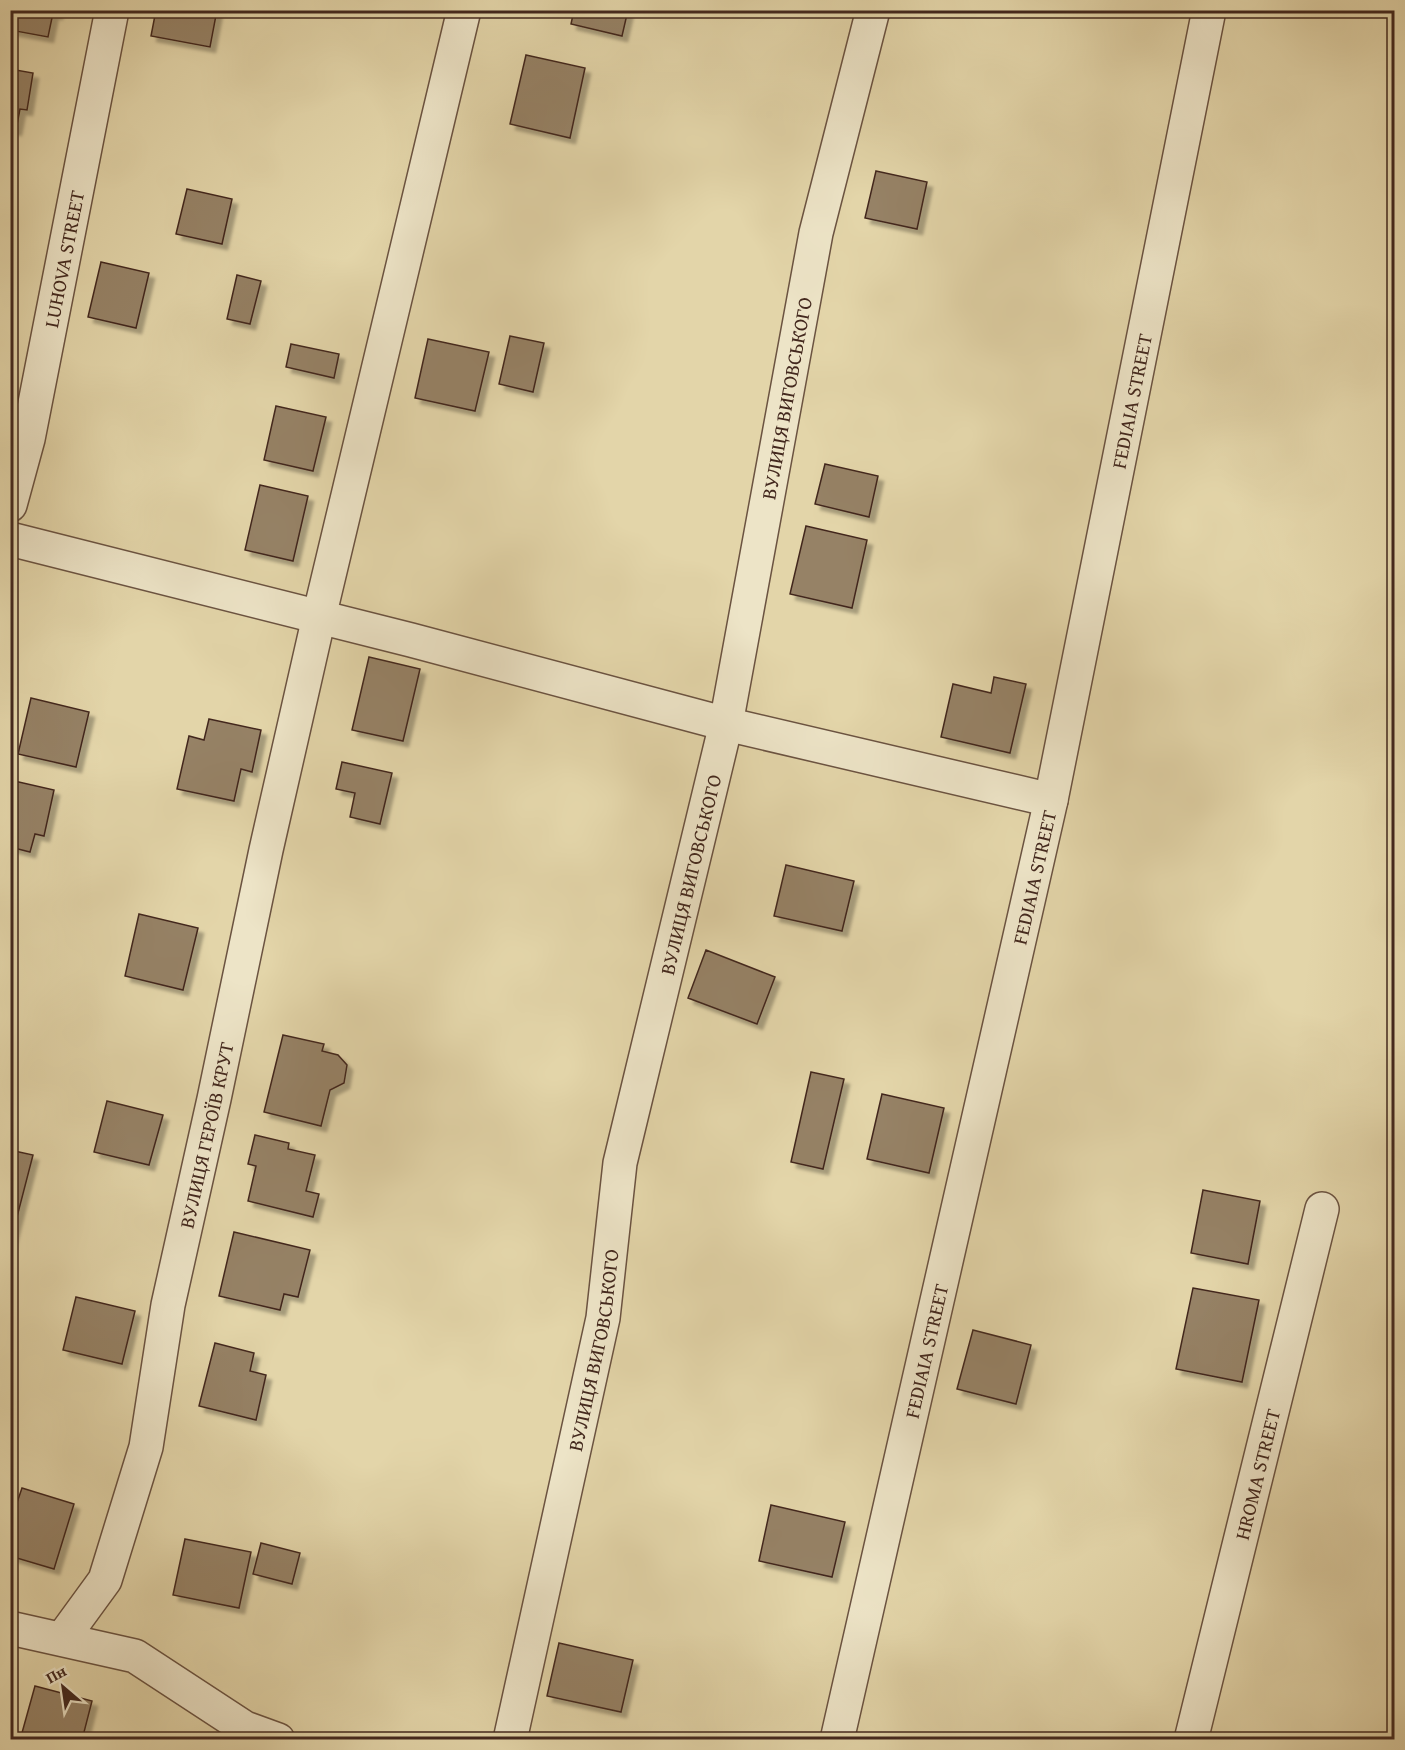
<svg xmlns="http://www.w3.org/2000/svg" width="1405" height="1750" viewBox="0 0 1405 1750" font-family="'Gentium Book Plus',serif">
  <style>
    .building { fill: #968266; stroke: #43281e; stroke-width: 1.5; filter: url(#shadow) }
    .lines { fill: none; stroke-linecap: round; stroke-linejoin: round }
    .minor-casing { stroke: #6b5341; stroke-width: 36 }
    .minor { stroke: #ede4c7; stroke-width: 33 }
    .labels { text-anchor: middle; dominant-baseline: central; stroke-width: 4.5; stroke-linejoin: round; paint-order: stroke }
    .street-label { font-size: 20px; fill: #43281e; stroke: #ede4c7 }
  </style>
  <defs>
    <filter id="shadow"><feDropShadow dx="5.5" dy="5.5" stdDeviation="1.5" flood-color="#0004"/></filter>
  </defs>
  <rect width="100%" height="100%" fill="#e3d5a9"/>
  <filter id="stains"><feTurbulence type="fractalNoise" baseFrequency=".00333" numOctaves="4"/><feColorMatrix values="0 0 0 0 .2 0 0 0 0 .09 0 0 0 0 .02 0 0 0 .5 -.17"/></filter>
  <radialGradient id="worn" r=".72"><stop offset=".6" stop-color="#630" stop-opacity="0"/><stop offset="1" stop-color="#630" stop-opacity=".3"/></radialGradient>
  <!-- building -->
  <path class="building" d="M10 10H58L57 14 53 13 48 37 10 30Z
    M156 10H217L210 47 151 36Z
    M574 10H628L622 36 571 24Z
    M526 55 585 68 570 138 510 124Z
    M10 69 33 73 27 110 20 109 16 130 10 129Z
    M876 171 927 182 917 229 865 218Z
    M187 189 232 199 222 244 176 234Z
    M101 262 149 273 136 328 88 317Z
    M237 275 261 281 250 324 227 319Z
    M510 336 544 343 533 392 499 384Z
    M428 339 489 352 475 411 415 398Z
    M291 344 339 354 334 378 286 367Z
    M276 406 326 417 313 471 264 460Z
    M825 464 878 476 869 517 815 504Z
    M260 485 308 496 293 561 245 550Z
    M806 526 867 540 852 608 790 594Z
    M369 657 420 669 403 741 352 730Z
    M994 677 1026 684 1010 753 941 737 953 684 991 693Z
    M31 698 89 712 76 767 18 754Z
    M209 719 261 730 252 772 241 769 234 801 177 789 189 736 204 740Z
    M342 762 392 773 380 824 350 817 355 793 336 789Z
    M10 780 54 790 44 836 35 834 30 852 10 847Z
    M786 865 854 881 842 931 774 916Z
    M139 914 198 928 183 990 125 976Z
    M706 950 775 977 757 1024 688 998Z
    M283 1035 324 1044 322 1051 338 1055 347 1065 344 1083 330 1090 321 1126 264 1112Z
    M811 1072 844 1079 823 1169 791 1162Z
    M882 1094 944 1108 929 1173 867 1159Z
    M107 1101 163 1115 149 1165 94 1152Z
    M255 1135 289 1143 288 1149 315 1155 306 1191 319 1194 313 1217 248 1201 256 1166 248 1164Z
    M10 1150 33 1155 10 1244Z
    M1203 1190 1260 1201 1248 1264 1191 1253Z
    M234 1232 310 1250 298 1297 284 1294 280 1310 219 1296Z
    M1193 1288 1259 1300 1242 1382 1176 1369Z
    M76 1297 135 1311 122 1364 63 1350Z
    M973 1330 1031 1345 1016 1404 957 1389Z
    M215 1343 254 1353 250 1371 266 1375 256 1420 199 1406Z
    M22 1488 74 1504 54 1569 10 1556V1523Z
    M771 1505 845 1522 832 1577 759 1561Z
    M185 1539 251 1552 239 1608 173 1595Z
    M261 1543 300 1553 292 1584 253 1574Z
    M559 1643 633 1660 621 1712 547 1696Z
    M35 1686 92 1701 82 1740H20Z"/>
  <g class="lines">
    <defs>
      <g id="minor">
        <path id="s1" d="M10 505 28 439 112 10"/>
        <path d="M10 539 411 640 726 724 1051 800"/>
        <path d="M10 1628 135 1656 245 1728 278 1740"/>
        <path id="s2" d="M62 1639 105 1580 146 1447 168 1305 214 1099 266 850 319 617 464 10"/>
        <path id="s3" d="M510 1740 603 1318 620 1163 726 724 816 233 873 10"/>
        <path id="s4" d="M837 1740 1051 800 1209 10"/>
        <path id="s5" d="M1191 1740 1322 1209"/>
      </g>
    </defs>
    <!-- minor casing -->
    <use href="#minor" class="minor-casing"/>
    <!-- minor -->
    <use href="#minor" class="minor"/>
  </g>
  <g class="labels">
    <!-- street labels -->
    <g class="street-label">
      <text stroke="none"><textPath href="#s1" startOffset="252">LUHOVA STREET</textPath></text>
      <text stroke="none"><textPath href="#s3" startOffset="1371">ВУЛИЦЯ ВИГОВСЬКОГО</textPath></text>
      <text stroke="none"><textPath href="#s4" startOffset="1371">FEDIAIA STREET</textPath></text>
      <text stroke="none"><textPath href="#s3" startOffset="885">ВУЛИЦЯ ВИГОВСЬКОГО</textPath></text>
      <text stroke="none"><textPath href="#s4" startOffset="885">FEDIAIA STREET</textPath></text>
      <text stroke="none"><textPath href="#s2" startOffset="530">ВУЛИЦЯ ГЕРОЇВ КРУТ</textPath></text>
      <text stroke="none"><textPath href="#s3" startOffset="399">ВУЛИЦЯ ВИГОВСЬКОГО</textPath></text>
      <text stroke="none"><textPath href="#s4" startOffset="399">FEDIAIA STREET</textPath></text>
      <text stroke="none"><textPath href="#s5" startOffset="274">HROMA STREET</textPath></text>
    </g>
  </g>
  <!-- margin -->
  <rect width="1405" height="1750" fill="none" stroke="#e3d5a9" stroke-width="36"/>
  <rect x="12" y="12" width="1381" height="1726" fill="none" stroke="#43281e" stroke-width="3"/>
  <rect x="18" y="18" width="1369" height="1714" fill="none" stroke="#43281e" stroke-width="1.5"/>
  <!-- north arrow -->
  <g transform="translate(63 1687) rotate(331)" stroke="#ede4c7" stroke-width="4.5" paint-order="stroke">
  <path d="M0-4.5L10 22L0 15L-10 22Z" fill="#43281e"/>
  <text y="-9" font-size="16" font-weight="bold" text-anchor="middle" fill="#43281e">Пн</text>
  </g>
  <rect width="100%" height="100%" filter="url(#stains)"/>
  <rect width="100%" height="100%" fill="url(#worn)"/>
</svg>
